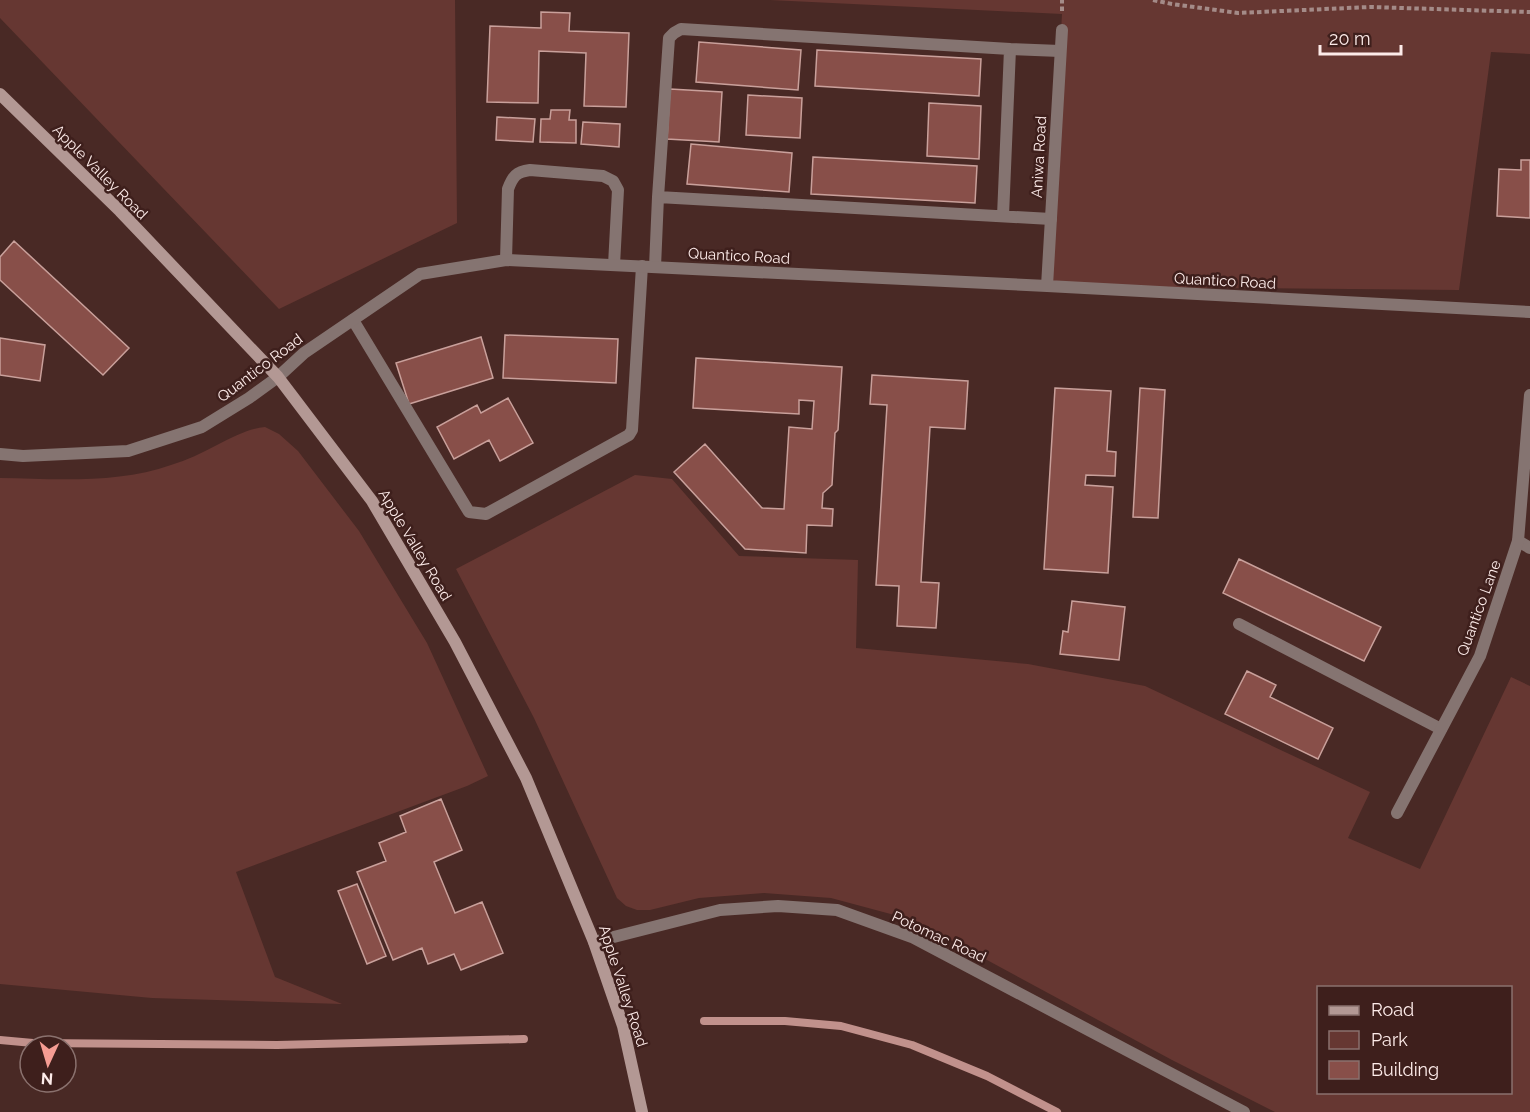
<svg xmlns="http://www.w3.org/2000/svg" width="1530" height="1112" viewBox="0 0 1530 1112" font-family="Raleway,sans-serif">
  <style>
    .green { fill: #663732; fill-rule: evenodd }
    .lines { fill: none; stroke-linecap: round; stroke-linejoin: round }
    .stream { stroke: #c1918c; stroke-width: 8 }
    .building { fill: #884f49; stroke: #c9a09b; stroke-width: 1.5 }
    .path { stroke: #a48b88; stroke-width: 4; stroke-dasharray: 4.5 3; stroke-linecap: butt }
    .service { stroke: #857471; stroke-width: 12 }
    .minor { stroke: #857471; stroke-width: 12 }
    .secondary { stroke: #b39894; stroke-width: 12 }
    .labels { text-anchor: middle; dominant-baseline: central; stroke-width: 5; stroke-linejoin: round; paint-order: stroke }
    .street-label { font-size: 15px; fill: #fdebe9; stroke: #3e1f1c }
  </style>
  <rect width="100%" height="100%" fill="#492925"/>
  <!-- green -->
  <path class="green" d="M0 0H455L457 223 279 309 0 18Z
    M770 0H1530V54L1491 52 1459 290 1047 286 1062 14Z
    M265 427 279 434 298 451 359 531 427 643 488 776 467 786 236 872 275 977 342 1004 152 998 0 984V478C55 479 118 484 171 465 187 460 202 453 217 445 233 437 247 429 265 427Z
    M635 475 672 479 739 556 858 560 856 648 1028 664 1145 686 1370 792 1348 838 1420 869 1511 677 1530 686V1112H1275L1172 1060 913 920 831 898 764 893 699 898 650 910H637L626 906 617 898 534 718 456 569ZM1318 988H1510V1092H1318Z"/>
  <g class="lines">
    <!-- stream -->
    <path class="stream" d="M704 1021H785L841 1026 912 1045 987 1076 1057 1112
      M0 1040 33 1043 277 1045 524 1039"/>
  </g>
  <!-- building -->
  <path class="building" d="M541 12 570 13 569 31 629 33 626 107 584 106 586 53 539 51 538 103 487 102 490 26 541 28Z
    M699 42 801 50 798 90 696 82Z
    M817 50 981 59 979 96 815 86Z
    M670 89 722 92 719 142 667 139Z
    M748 95 802 98 800 138 746 135Z
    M929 103 981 106 979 159 927 156Z
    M551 110H570L569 120H576V143L540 142 541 119H550Z
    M497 117 535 119 533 142 496 140Z
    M583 122 620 124 619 147 581 144Z
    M691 144 792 153 789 192 687 184Z
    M813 157 977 166 975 203 811 194Z
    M1521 160H1530V218L1497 216 1499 169 1521 170Z
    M14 241 129 348 103 375 0 280V257Z
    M505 335 618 339 616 383 503 378Z
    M481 337 493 378 409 404 396 363Z
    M0 338 45 345 40 381 0 375Z
    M696 358 842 367 838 430 835 433 832 485 823 493 822 508 833 509 832 526 807 525 806 553 745 549 674 472 705 444 762 508 784 509 789 427 812 429 814 401 799 400V414L693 408Z
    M872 375 968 381 965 429 930 427 921 582 939 583 936 628 897 626 899 586 876 585 887 405 870 404Z
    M1055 388 1111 391 1107 451 1116 452 1115 476 1086 475 1085 485 1113 487 1108 573 1044 569Z
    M1140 388 1165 390 1158 518 1133 517Z
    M508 398 533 443 500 461 489 440 454 459 437 427 477 405 481 413Z
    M1239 559 1381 627 1364 661 1223 593Z
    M1072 601 1125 607 1119 660 1060 654 1063 631 1068 632Z
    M1247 671 1276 685 1270 697 1333 728 1318 759 1225 714Z
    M441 799 462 850 434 862 455 913 482 902 503 953 461 970 454 954 428 964 422 948 393 960 357 872 386 861 379 843 406 832 400 816Z
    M357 884 386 956 367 964 338 891Z"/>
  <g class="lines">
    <!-- path -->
    <path class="path" d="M1153 0 1172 4 1238 13 1370 7 1530 12
      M1062 11V0"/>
    <!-- service -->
    <path class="service" d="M658 197 669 38 674 33 681 29 1010 49
      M1003 216 1010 49 1060 51
      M506 260 508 189C513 176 516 172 530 170L603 176 613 181 618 190 614 265
      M655 267 658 197 1051 219
      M353 320 469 512 486 514 629 435 632 430 642 266
      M1518 541 1530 548
      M1239 624 1441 729"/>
    <!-- minor -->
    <path class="minor" d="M1047 286 1062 30
      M0 454 23 456 128 451 202 427 249 398 278 377 304 353 420 274 506 260 1047 286 1530 312
      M1397 813 1480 656 1518 541 1530 395
      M594 942 720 910 778 906 837 910 912 937 1244 1112"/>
    <!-- secondary -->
    <path class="secondary" d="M0 94 120 211 278 377 372 501 455 642 526 778 594 942 623 1026 642 1112"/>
  </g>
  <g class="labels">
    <!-- street labels -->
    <g class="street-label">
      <text transform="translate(1039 157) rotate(-87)">Aniwa Road</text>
      <text transform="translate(100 172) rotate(45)">Apple Valley Road</text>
      <text transform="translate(739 256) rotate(3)">Quantico Road</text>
      <text transform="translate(1225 281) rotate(3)">Quantico Road</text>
      <text transform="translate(260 368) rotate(-37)">Quantico Road</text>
      <text transform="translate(415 545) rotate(59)">Apple Valley Road</text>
      <text transform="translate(1479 608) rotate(-70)">Quantico Lane</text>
      <text transform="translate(939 937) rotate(25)">Potomac Road</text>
      <text transform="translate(623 986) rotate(72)">Apple Valley Road</text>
    </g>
  </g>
  <!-- legend -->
  <rect x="1317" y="986" width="195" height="108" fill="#3e1f1c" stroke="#8a716e" stroke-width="1.5"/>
  <rect x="1329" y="1006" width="30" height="9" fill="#b39894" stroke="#8a716e" stroke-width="1.5"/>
  <text x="1371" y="1016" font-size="18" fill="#fdebe9">Road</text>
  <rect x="1329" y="1031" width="30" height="18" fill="#663732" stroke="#8a716e" stroke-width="1.5"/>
  <text x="1371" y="1046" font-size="18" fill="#fdebe9">Park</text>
  <rect x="1329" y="1061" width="30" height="18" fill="#884f49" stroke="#8a716e" stroke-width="1.5"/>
  <text x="1371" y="1076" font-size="18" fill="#fdebe9">Building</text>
  <!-- north arrow -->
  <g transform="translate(48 1064) rotate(184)"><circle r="28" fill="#3e1f1c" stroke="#8a716e" stroke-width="1.5"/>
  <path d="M0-4.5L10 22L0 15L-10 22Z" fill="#f59c93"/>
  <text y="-9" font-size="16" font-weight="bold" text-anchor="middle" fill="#fdebe9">N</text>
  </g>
  <!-- scale -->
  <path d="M1320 45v9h81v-9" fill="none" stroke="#fdebe9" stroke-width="3"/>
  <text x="1329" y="45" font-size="18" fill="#fdebe9" stroke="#3e1f1c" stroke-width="4.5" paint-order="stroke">20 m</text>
</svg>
